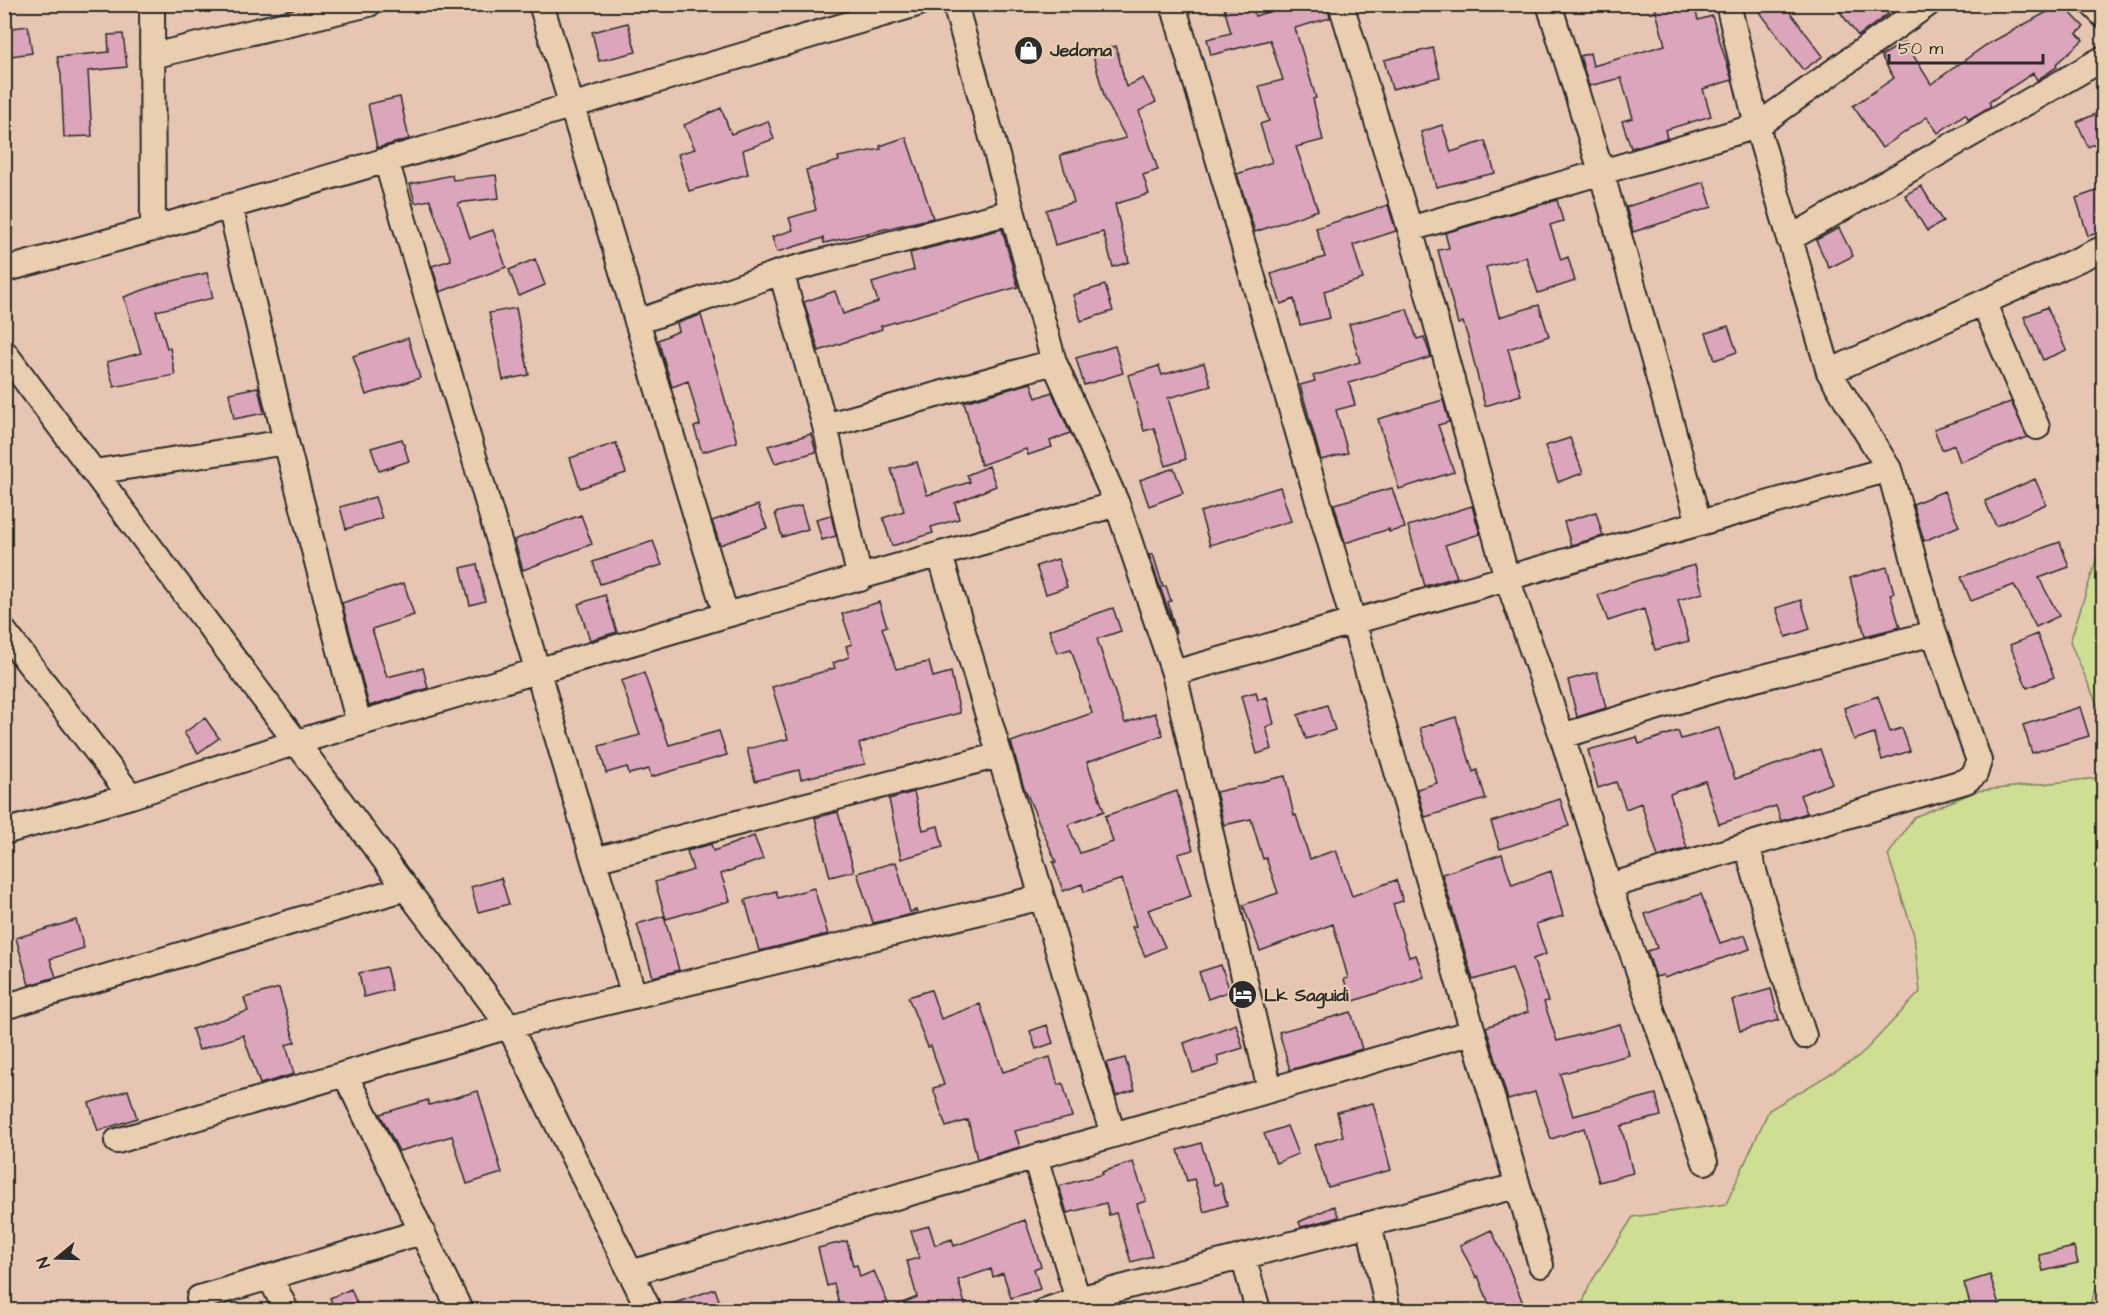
<svg xmlns="http://www.w3.org/2000/svg" width="2108" height="1315" viewBox="0 0 2108 1315" font-family="'Architects Daughter',sans-serif">
  <style>
    .green { fill: #cede92; stroke: #7c845e; stroke-width: 1.5 }
    .building { fill: #dba5bb; stroke: #2b2b2b; stroke-width: 1.5 }
    .lines { fill: none; stroke-linecap: round; stroke-linejoin: round }
    .minor-casing { stroke: #2b2b2b; stroke-width: 28 }
    .minor { stroke: #e9ceb0; stroke-width: 24 }
    .labels { text-anchor: middle; dominant-baseline: central; stroke-width: 4.5; stroke-linejoin: round; paint-order: stroke }
    .poi-label { font-size: 18px; font-weight: bold; fill: #2b2b2b; stroke: #e9ceb0; text-anchor: start }
  </style>
  <rect width="100%" height="100%" fill="#e6c6b2"/>
  <filter id="ink" filterUnits="userSpaceOnUse"><feTurbulence type="fractalNoise" baseFrequency=".0167" numOctaves="2"/><feDisplacementMap in="SourceGraphic" scale="12" xChannelSelector="R" yChannelSelector="G"/><feConvolveMatrix kernelMatrix="1 2 1 2 8 2 1 2 1" color-interpolation-filters="sRGB"/></filter>
  <g filter="url(#ink)">
    <!-- green -->
    <path class="green" d="M2103 539V718L2070 642Z
      M2103 740 2104 1272 2087 1310H1580L1590 1284 1633 1217 1726 1204 1769 1110 1859 1057 1920 992 1914 935 1888 855 1914 817 1977 791 2098 778Z"/>
    <!-- building -->
    <path class="building" d="M1223 4H1252L1255 16 1293 4H1327L1330 18 1295 28 1316 98 1313 99 1323 140 1296 147 1318 210 1255 232 1237 174 1272 162 1260 124 1269 121 1259 86 1283 80 1270 40 1211 55 1207 39 1231 33Z
      M1654 4H1694L1698 20 1712 16 1732 80 1703 89 1711 116 1665 130 1667 138 1631 148 1622 121 1633 118 1621 78 1589 86 1580 56 1590 53 1593 66 1665 45Z
      M1768 4H1784L1823 56 1803 70 1759 11Z
      M1834 4H1881L1888 14 1858 36Z
      M2062 4 2084 27 2077 33 2083 40 2056 64 2057 67 2037 80 2033 73 1989 102 1991 106 1969 119 1965 114 1938 133 1927 117 1882 148 1853 106 1894 78 1881 56 1905 42 1931 84 1986 45Z
      M628 23 636 52 599 61 592 32Z
      M28 26 32 53 4 57V29Z
      M123 34 127 67 88 71 92 136 64 137 61 74 57 57 109 52 108 35Z
      M1116 46 1126 87 1143 78 1156 102 1139 111 1158 170 1143 175 1149 194 1115 204 1129 262 1113 267 1103 232 1055 245 1046 210 1074 202 1060 155 1126 138 1105 99 1092 52Z
      M1433 48 1440 77 1392 89 1384 60Z
      M400 97 409 139 377 148 368 104Z
      M721 108 731 134 768 121 774 139 743 150 748 174 689 191 678 154 695 149 684 125Z
      M2103 111V140L2088 147 2077 122Z
      M1442 125 1451 152 1485 141 1495 173 1436 187 1421 132Z
      M906 137 933 218 824 243 823 238 777 252 772 237 793 230 789 218 816 210 806 170 839 161 838 157 881 149 880 146Z
      M452 175 453 180 496 175 499 198 458 203 470 238 493 230 506 267 440 292 432 266 451 260 430 200 415 203 410 184Z
      M1704 182 1712 207 1633 232 1626 207Z
      M1921 186 1943 222 1927 231 1905 195Z
      M2099 190 2103 205V231L2088 236 2076 198Z
      M1557 200 1563 221 1550 225 1561 260 1568 257 1575 281 1538 293 1526 257 1486 267 1499 317 1539 305 1549 336 1508 349 1521 395 1485 406 1468 338 1463 322 1458 324 1438 250 1449 248 1445 233Z
      M1388 205 1396 231 1353 245 1363 279 1324 291 1330 318 1300 325 1294 299 1281 304 1271 274 1325 257 1316 228Z
      M1839 228 1853 256 1829 268 1816 240Z
      M1002 229 1018 287 881 326 882 329 819 351 804 302 835 291 843 314 878 302 872 283 914 270 910 253Z
      M535 259 545 285 519 296 509 270Z
      M207 273 213 298 156 311 167 348H170L175 375 114 387 107 362 141 353 124 297 160 284Z
      M1105 285 1113 311 1081 321 1073 295Z
      M2047 307 2066 350 2043 360 2024 317Z
      M516 308 529 375 503 380 489 313Z
      M1407 309 1417 339 1424 337 1431 357 1349 383 1355 405 1336 410 1348 453 1321 460 1300 385 1315 381 1313 376 1360 362 1349 324Z
      M701 315 737 442 702 452 694 427 700 425 688 381 672 387 658 340 679 331 677 323Z
      M1728 326 1737 352 1715 360 1706 333Z
      M408 338 420 378 366 395 353 356Z
      M1115 346 1123 373 1084 385 1076 358Z
      M1204 363 1211 386 1168 398 1186 459 1166 466 1154 428 1144 431 1128 375 1159 366 1162 375Z
      M1031 383 1036 398 1052 392 1070 433 1050 441 1052 447 1028 455 1026 449 981 465 964 402Z
      M258 387 264 413 234 419 229 393Z
      M1443 400 1449 422 1438 425 1454 472 1399 489 1378 419Z
      M2011 402 2028 437 1960 462 1954 445 1942 450 1934 429Z
      M811 434 816 452 775 463 768 446Z
      M1570 438 1583 473 1558 482 1545 446Z
      M402 439 409 461 379 471 371 448Z
      M616 443 626 473 580 488 570 458Z
      M917 462 927 495 970 482 967 475 989 466 996 486 955 503 959 519 931 527 933 533 892 546 883 518 904 511 891 469Z
      M1174 468 1183 493 1149 506 1140 480Z
      M2035 479 2046 504 1996 526 1985 501Z
      M1280 487 1291 521 1210 545 1200 512Z
      M1392 488 1405 528 1389 532V529L1345 543 1334 504Z
      M1944 491 1959 526 1924 541 1913 504Z
      M375 497 382 518 346 529 340 507Z
      M758 505 767 528 720 545 712 521Z
      M801 506 808 529 782 537 775 513Z
      M1472 506 1480 534 1445 545 1457 577 1425 586 1408 526Z
      M1596 512 1603 536 1571 545 1564 522Z
      M581 515 592 544 523 570 514 540Z
      M831 515 836 536 822 540 816 519Z
      M653 541 662 565 600 584 593 562Z
      M2060 542 2069 567 2039 578 2059 616 2036 627 2014 585 1971 601 1961 577Z
      M1153 554 1163 587 1166 586 1171 601 1168 602 1176 633 1149 555Z
      M1058 559 1067 587 1046 594 1036 566Z
      M477 564 485 601 470 605 461 568Z
      M1695 565 1703 593 1678 600 1689 641 1655 650 1644 609 1608 621 1598 595 1636 581Z
      M1887 567 1894 593 1890 594 1900 627 1865 636 1850 578Z
      M404 583 414 615 372 629 387 677 423 668 428 688 369 706 342 603Z
      M605 595 617 632 590 640 578 604Z
      M1801 600 1810 629 1786 637 1776 608Z
      M879 602 887 626 882 628 896 669 929 662 933 677 951 672 960 713 902 728 859 744 865 764 801 779 799 770 755 781 747 749 788 739 772 687 835 668 833 663 849 657 846 646 852 644 842 614Z
      M1113 608 1121 631 1097 639 1125 723 1155 713 1163 735 1087 762 1104 811 1068 825 1080 853 1113 842 1105 816 1177 791 1193 850 1178 854 1191 896 1148 910 1165 947 1145 956 1132 927 1136 926 1122 879 1084 892 1082 884 1063 891 1053 862H1056L1023 785 1011 742 1092 713 1071 649 1057 653 1049 630Z
      M2037 634 2054 677 2027 688 2010 645Z
      M1597 672 1606 708 1577 717 1568 680Z
      M644 673 669 745 719 731 727 755 651 777 649 769 629 774 627 767 606 773 599 746 640 735 621 681Z
      M1256 692 1258 700 1267 697 1274 724 1266 727 1272 749 1257 754 1241 696Z
      M1878 696 1890 732 1902 728 1910 751 1882 760 1874 733 1854 740 1844 708Z
      M1327 705 1335 730 1306 739 1298 715Z
      M2080 707 2089 736 2032 753 2023 725Z
      M1456 717 1473 772 1477 770 1486 799 1425 817 1417 789 1437 783 1420 728Z
      M205 718 219 738 198 753 184 733Z
      M1719 728 1735 779 1820 749 1832 783 1800 795 1807 813 1781 821 1776 806 1719 824 1705 781 1670 794 1687 848 1658 857 1641 803 1626 809 1616 782 1598 788 1588 750 1637 737 1639 744 1678 731 1681 739Z
      M1285 776 1294 816 1296 815 1310 859 1336 850 1352 896 1396 880 1403 901 1393 904 1409 957 1416 955 1424 977 1351 1002 1344 979 1348 978 1333 924 1260 951 1243 905 1278 893 1266 858 1263 859 1251 819 1224 825 1216 792Z
      M914 792 923 830 938 826 943 847 901 859 889 799Z
      M1560 799 1569 826 1500 849 1491 822Z
      M838 812 854 871 830 877 815 818Z
      M754 836 763 859 721 874 730 901 666 919 655 882 693 870 687 851 711 844 713 851Z
      M1502 854 1512 885 1551 871 1563 916 1536 924 1546 954 1533 959 1548 1001 1544 1002 1557 1041 1620 1024 1629 1055 1560 1074 1573 1116 1656 1094 1661 1116 1621 1126 1633 1173 1599 1182 1584 1128 1551 1139 1535 1092 1508 1100 1486 1027 1528 1012 1512 968 1473 980 1442 874Z
      M896 862 910 912 916 910 917 913 873 923 857 873Z
      M501 878 509 904 478 912 471 887Z
      M814 888 828 934 759 951 745 900 776 891 778 898Z
      M1701 894 1720 943 1745 935 1750 949 1664 978 1663 975 1656 977 1647 951 1657 948 1645 914Z
      M664 916 679 970 653 977 637 924Z
      M76 920 84 948 50 959 56 977 29 985 16 938Z
      M1221 965 1230 991 1208 999 1199 972Z
      M386 967 392 990 364 997 359 973Z
      M279 988 295 1042 286 1045 294 1074 260 1084 243 1035 199 1050 192 1029 248 1011 244 998Z
      M1771 989 1779 1020 1740 1031 1732 1000Z
      M931 990 941 1019 980 1004 1003 1072 1050 1057 1058 1085 1063 1083 1072 1117 1015 1131 1020 1147 977 1159 968 1120 946 1127 933 1088 944 1085 931 1046 928 1047 908 997Z
      M1351 1012 1362 1049 1290 1070 1279 1032Z
      M1236 1024 1243 1048 1217 1056 1219 1065 1193 1073 1184 1043Z
      M1047 1025 1053 1043 1036 1049 1030 1031Z
      M1125 1058 1135 1090 1116 1096 1106 1063Z
      M128 1090 137 1118 98 1131 89 1103Z
      M478 1091 502 1173 467 1184 452 1136 399 1151 380 1114 428 1100 429 1105Z
      M1373 1103 1391 1170 1328 1187 1314 1145 1343 1136 1337 1112Z
      M1287 1126 1298 1154 1276 1163 1264 1134Z
      M1201 1143 1214 1185 1221 1183 1227 1205 1204 1212 1194 1179 1187 1181 1178 1150Z
      M1133 1162 1146 1201 1137 1204 1152 1256 1131 1262 1116 1213 1109 1215 1106 1203 1067 1213 1059 1186 1103 1174 1102 1172Z
      M1334 1206 1339 1217 1301 1227 1299 1222Z
      M1025 1220 1041 1266 1034 1269 1040 1289 1011 1298 1003 1273 993 1277 991 1269 958 1280 967 1311H841L834 1284 827 1286 818 1248 847 1241 853 1266 857 1265 860 1277 874 1271 890 1308 917 1297 907 1261 919 1258 911 1231 929 1226 935 1245 952 1239 954 1246Z
      M1491 1230 1505 1258 1526 1311H1492L1478 1276 1476 1277 1460 1245Z
      M2074 1247 2078 1263 2043 1271 2039 1255Z
      M1990 1275 2001 1311H1972L1964 1283Z
      M351 1289 360 1311H335L330 1298Z
      M715 1289 723 1311H663V1307Z"/>
    <g class="lines">
      <defs>
        <path id="minor" d="M152 4 153 229
          M541 4 726 615
          M955 4 1054 362 1117 504 1174 673 1270 1090
          M1173 4 1541 1265
          M1341 4 1410 229 1507 578 1562 736 1609 886 1705 1162
          M1549 4 1601 171 1699 523
          M2092 4 2104 16
          M152 56 369 4
          M386 160 634 996
          M230 206 286 442 359 724
          M1410 229 1757 126 1928 4
          M1789 239 2104 58
          M4 270 153 229 917 4
          M781 272 825 426 860 579
          M1984 304 2037 427
          M637 322 781 272 1011 212
          M4 352 509 1026 649 1310
          M1829 372 2104 248
          M825 426 1054 362
          M94 472 286 442
          M940 555 1113 1135
          M4 631 131 796
          M1174 673 1889 469
          M1562 736 1721 688 1934 633
          M4 832 131 796 297 742 726 615 1117 504
          M1747 846 1778 956 1804 1036
          M594 860 1000 755
          M1609 886 1966 781 1975 774 1979 761 1934 633 1889 469 1829 372 1757 126 1728 4
          M4 1007 406 888
          M345 1074 460 1310
          M117 1141 509 1026 1042 897
          M1035 1157 1081 1310
          M1369 1224 1388 1310
          M1243 1256 1258 1310
          M630 1273 1473 1032
          M270 1277 286 1310
          M199 1298 421 1232
          M1047 1310 1078 1299 1517 1186"/>
      </defs>
      <!-- minor casing -->
      <use href="#minor" class="minor-casing"/>
      <!-- minor -->
      <use href="#minor" class="minor"/>
    </g>
  </g>
  <!-- icons -->
  <defs>
    <symbol id="shop-disc" viewBox="-11 -11 22 22"><circle r="9.5" fill="#2b2b2b" stroke="#e9ceb0"/><path d="M-5-2.5h2.3a2.7 3.5 0 0 1 5.4 0H5L5.5 6h-11ZM-1.5-2.5h3a1.5 2.3 0 0 0-3 0Z" fill="#fff"/></symbol>
    <symbol id="hotel-disc" viewBox="-11 -11 22 22"><circle r="9.5" fill="#2b2b2b" stroke="#e9ceb0"/><path d="M-6-4.5h1.5V1H6V5H4.5V3h-9V5H-6ZM-4 0a1.8 1.8 0 1 1 3.6 0ZM.5 0V-2.5h3Q6-2.5 6 0Z" fill="#fff"/></symbol>
  </defs>
  <g fill-rule="evenodd">
    <use href="#shop-disc" x="1012" y="34" width="33" height="33"/>
    <use href="#hotel-disc" x="1226" y="978" width="33" height="33"/>
  </g>
  <g class="labels">
    <!-- poi labels -->
    <g class="poi-label">
      <text x="1050" y="50">Jedoma</text>
      <text x="1264" y="995">Lk Saguidi</text>
    </g>
  </g>
  <!-- margin -->
  <rect width="2108" height="1315" fill="none" stroke="#e9ceb0" stroke-width="24"/>
  <rect x="12" y="12" width="2084" height="1291" fill="none" stroke="#2b2b2b" stroke-width="2" filter="url(#ink)"/>
  <!-- north arrow -->
  <g transform="translate(57 1258) rotate(251)" stroke="#e9ceb0" stroke-width="4.5" paint-order="stroke">
  <path d="M0-4.5L10 22L0 15L-10 22Z" fill="#2b2b2b"/>
  <text y="-9" font-size="16" font-weight="bold" text-anchor="middle" fill="#2b2b2b">N</text>
  </g>
  <!-- scale -->
  <path d="M1889 54v9h154v-9" fill="none" stroke="#2b2b2b" stroke-width="3"/>
  <text x="1898" y="54" font-size="18" fill="#2b2b2b" stroke="#e9ceb0" stroke-width="4.5" paint-order="stroke">50 m</text>
</svg>
